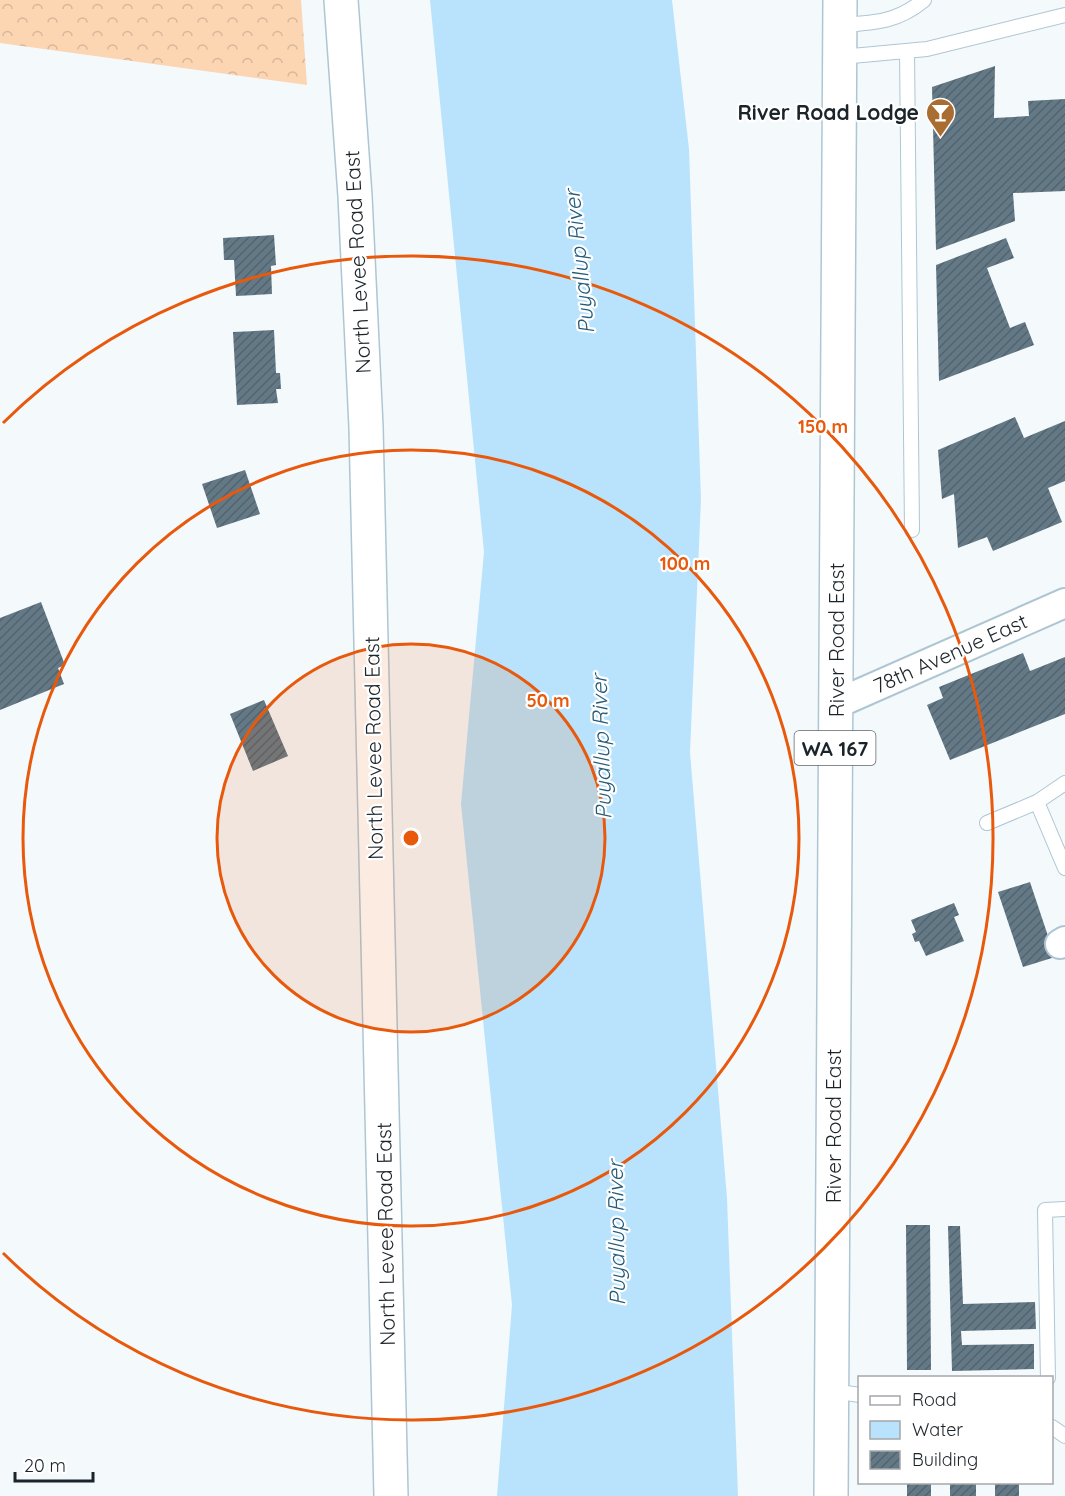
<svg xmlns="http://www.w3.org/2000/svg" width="1065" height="1496" viewBox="0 0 1065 1496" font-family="Quicksand,sans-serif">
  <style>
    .forest { fill: url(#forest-crowns) }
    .water { fill: #b9e3fc }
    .building { fill: url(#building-hatch) }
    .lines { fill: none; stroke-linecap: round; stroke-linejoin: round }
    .lane-casing { stroke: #aec6d4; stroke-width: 16 }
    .street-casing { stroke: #aec6d4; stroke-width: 32 }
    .secondary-casing { stroke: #aec6d4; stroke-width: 36 }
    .primary-casing { stroke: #aec6d4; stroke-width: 36 }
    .lane { stroke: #fff; stroke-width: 14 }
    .street { stroke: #fff; stroke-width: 28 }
    .secondary { stroke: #fff; stroke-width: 33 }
    .primary { stroke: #fff; stroke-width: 33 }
    .ring { fill: none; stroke: #e8590c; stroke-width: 3 }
    .labels { text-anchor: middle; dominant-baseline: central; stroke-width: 4.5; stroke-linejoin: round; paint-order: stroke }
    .shield { fill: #fff; stroke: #5f666a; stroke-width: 1.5 }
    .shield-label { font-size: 20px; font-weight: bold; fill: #1b242a }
    .poi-label { font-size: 21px; font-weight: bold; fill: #1b242a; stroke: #fff; text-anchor: end }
    .street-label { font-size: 21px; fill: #1b242a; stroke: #fff }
    .water-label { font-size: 22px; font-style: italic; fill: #255c78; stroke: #fff }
    .centre { fill: #e8590c; stroke: #fff; stroke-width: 3 }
    .ring-label { font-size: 18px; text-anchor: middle; font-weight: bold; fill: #e8590c; stroke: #fff; stroke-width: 4.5; stroke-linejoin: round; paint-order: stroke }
  </style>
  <defs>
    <pattern id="forest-crowns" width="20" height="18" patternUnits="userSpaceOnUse" patternTransform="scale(1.5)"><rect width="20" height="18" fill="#fcd5b3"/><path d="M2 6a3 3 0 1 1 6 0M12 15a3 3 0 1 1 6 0" fill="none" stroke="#d7b79a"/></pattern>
    <pattern id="building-hatch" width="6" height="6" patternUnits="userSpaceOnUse" patternTransform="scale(1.5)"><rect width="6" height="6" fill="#647986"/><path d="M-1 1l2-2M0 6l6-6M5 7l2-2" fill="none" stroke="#52636e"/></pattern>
  </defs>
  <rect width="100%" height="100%" fill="#f4f9fc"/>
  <!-- forest -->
  <path class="forest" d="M0 0H301L307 85 0 43Z"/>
  <!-- water -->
  <path class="water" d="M430 0H672L689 149 701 499 690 752 727 1198 738 1496H497L512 1305 461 804 484 552Z"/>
  <!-- building -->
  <path class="building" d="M995 66 994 118 1029 116 1028 101 1065 99V191L1013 193 1015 221 936 250 932 87Z
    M274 235 276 265 271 266 272 294 236 296 234 260H224L223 238Z
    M1006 238 1014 258 987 268 1010 328 1025 322 1034 345 939 381 936 265Z
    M274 330 276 373H280L281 389H276L278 403 237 405 233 332Z
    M1015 417 1024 438 1065 421V481L1048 488 1062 522 993 551 987 537 958 548 954 494 942 499 938 450Z
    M245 470 260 514 217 528 202 484Z
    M41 602 65 665 58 668 64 684 0 710V618Z
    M1023 653 1030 671 1065 657V714L950 760 927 705 943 698 939 687Z
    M264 700 288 756 253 771 230 714Z
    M1030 882 1055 957 1023 967 998 892Z
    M954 903 959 915 954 917 964 941 926 956 919 941 915 942 912 934 916 932 911 920Z
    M906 1225H930L931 1370H907Z
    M948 1226H960L963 1304 1035 1302 1036 1329 961 1331 962 1345 1034 1344V1369L952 1371Z
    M907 1482H931V1496H907Z
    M950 1482H976V1496H950Z
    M995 1482H1019V1496H995Z"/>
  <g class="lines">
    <defs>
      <path id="lane" d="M839 25C873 23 896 23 924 0
        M907 51 912 530
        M841 57 927 49 1065 15
        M1037 802 1065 783
        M987 823 1037 802 1065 868
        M1048 1378 1045 1210 1065 1209
        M832 1391 860 1395
        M1052 1427 1065 1436"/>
      <path id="street" d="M836 704 1065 603
        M1060 944 1065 941"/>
      <path id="secondary" d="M341 0 355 196 366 427 391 1496"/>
      <path id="primary" d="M831 1496 840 0"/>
    </defs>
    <!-- lane casing -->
    <use href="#lane" class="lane-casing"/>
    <!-- street casing -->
    <use href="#street" class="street-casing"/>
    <!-- secondary casing -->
    <use href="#secondary" class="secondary-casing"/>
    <!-- primary casing -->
    <use href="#primary" class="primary-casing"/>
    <!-- lane -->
    <use href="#lane" class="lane"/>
    <!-- street -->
    <use href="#street" class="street"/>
    <!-- secondary -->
    <use href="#secondary" class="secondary"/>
    <!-- primary -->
    <use href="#primary" class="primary"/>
  </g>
  <!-- distance rings -->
  <circle cx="411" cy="838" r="194" fill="#e8590c" fill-opacity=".12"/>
  <g class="ring">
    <circle cx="411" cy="838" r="194"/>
    <circle cx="411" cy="838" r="388"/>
    <path d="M3 423A582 582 0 1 1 3 1253"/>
  </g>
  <!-- icons -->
  <defs>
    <symbol id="bar-pin" viewBox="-11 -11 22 30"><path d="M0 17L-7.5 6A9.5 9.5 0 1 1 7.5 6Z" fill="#aa6d31" stroke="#fff"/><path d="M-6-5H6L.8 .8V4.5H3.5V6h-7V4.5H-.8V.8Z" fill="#fff"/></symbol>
  </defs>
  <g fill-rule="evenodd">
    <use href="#bar-pin" x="924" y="96" width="33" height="45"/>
  </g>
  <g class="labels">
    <!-- shield labels -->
    <rect class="shield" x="794.5" y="731" width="81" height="34" rx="4.5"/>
    <g class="shield-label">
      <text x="835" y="748">WA 167</text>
    </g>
    <!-- poi labels -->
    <g class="poi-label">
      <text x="919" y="112">River Road Lodge</text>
    </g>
    <!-- street labels -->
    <g class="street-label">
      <text transform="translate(357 262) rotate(-93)">North Levee Road East</text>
      <text transform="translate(836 640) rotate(-90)">River Road East</text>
      <text transform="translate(950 653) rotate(-24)">78th Avenue East</text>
      <text transform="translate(373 748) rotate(-91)">North Levee Road East</text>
      <text transform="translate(833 1126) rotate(-90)">River Road East</text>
      <text transform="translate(385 1234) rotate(-91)">North Levee Road East</text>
    </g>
    <!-- water labels -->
    <g class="water-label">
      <text transform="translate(579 262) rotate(-96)">Puyallup River</text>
      <text transform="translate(601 747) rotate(-92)">Puyallup River</text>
      <text transform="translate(616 1233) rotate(-91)">Puyallup River</text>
    </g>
  </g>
  <circle cx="411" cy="838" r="9" class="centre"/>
  <g class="ring-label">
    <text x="823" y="433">150 m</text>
    <text x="685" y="570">100 m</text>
    <text x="548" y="707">50 m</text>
  </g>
  <!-- legend -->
  <rect x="858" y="1376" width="195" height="108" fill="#ffffff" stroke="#a4a7aa" stroke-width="1.5"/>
  <rect x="870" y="1396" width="30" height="9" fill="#ffffff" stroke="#a4a7aa" stroke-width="1.5"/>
  <text x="912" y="1406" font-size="18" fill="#1b242a">Road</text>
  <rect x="870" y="1421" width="30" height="18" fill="#b9e3fc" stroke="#a4a7aa" stroke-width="1.5"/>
  <text x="912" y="1436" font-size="18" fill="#1b242a">Water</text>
  <rect x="870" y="1451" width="30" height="18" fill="url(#building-hatch)" stroke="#a4a7aa" stroke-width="1.5"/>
  <text x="912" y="1466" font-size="18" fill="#1b242a">Building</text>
  <!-- scale -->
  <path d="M15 1472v9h78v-9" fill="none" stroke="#1b242a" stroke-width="3"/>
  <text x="24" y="1472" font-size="18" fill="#1b242a" stroke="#ffffff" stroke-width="4.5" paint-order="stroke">20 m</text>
</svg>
